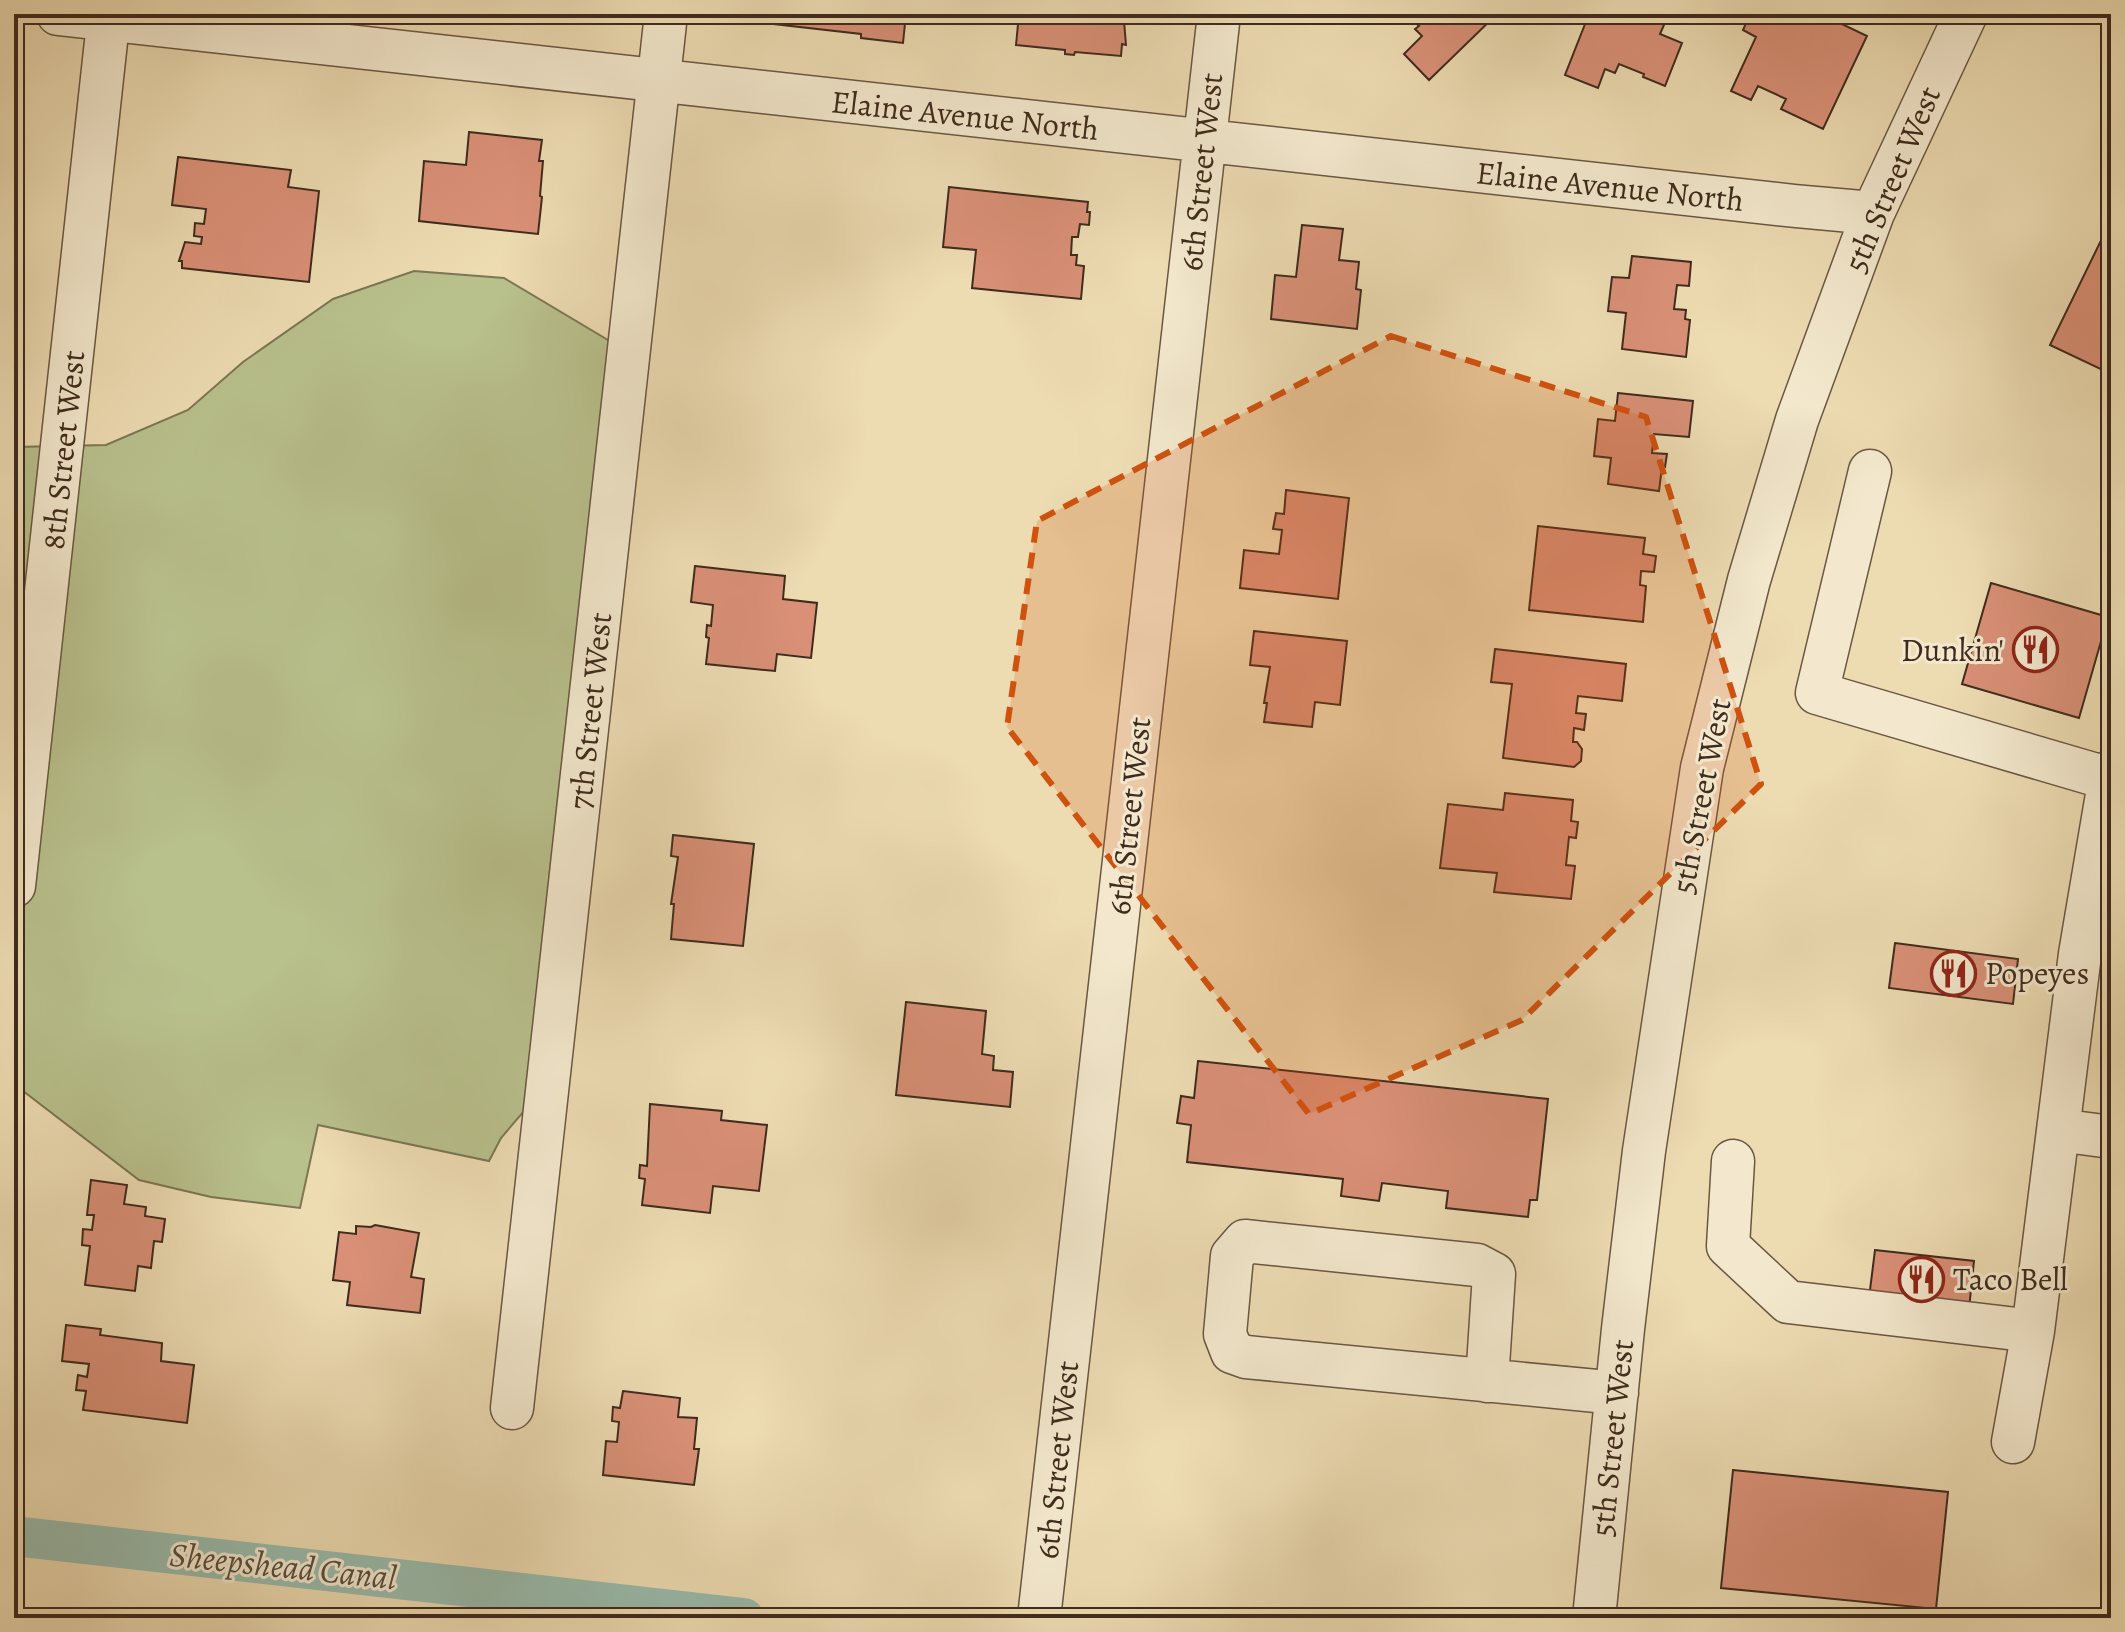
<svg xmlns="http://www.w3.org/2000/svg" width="2125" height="1632" viewBox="0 0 2125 1632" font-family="Alegreya,serif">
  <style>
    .green { fill: #b8c08c; stroke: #7c7654; stroke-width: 2 }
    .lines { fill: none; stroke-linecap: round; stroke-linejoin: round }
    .canal { stroke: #99bbac; stroke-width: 40 }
    .building { fill: #d99077; stroke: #3f2b1d; stroke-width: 2 }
    .minor-casing { stroke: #6a5742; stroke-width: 45 }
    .minor { stroke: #f3e8cd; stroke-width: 42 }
    .marked { fill: #cf520f; fill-opacity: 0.2; stroke: #cf520f; stroke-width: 6; stroke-dasharray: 16 10; stroke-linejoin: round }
    .labels { text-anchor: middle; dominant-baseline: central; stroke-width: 6; stroke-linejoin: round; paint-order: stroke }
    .street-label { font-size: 32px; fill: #3f2b1d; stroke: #f3e8cd }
    .poi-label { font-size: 32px; fill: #3f2b1d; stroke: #f3e8cd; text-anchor: start }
    .water-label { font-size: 34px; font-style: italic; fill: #564f41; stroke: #f3e8cd }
  </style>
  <rect width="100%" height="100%" fill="#eddbb2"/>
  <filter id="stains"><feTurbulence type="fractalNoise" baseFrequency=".0025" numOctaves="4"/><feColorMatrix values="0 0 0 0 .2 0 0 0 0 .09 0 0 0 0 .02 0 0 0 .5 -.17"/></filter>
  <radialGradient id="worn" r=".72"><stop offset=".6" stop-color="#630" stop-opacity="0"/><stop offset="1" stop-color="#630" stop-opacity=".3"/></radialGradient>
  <!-- green -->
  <path class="green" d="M414 271 504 278 623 349 548 1083 501 1138 489 1161 318 1125 300 1208 211 1197 139 1180 14 1084V447L106 445 188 410 243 362 333 299Z"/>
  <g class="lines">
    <!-- canal -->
    <path class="canal" d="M14 1536 744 1618"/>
  </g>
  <!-- building -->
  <path class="building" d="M748 14H906L903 43 861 38V34L747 21Z
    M1019 14H1083L1124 21 1126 45 1122 44 1121 56 1075 52 1074 55 1065 54V50L1016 45Z
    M1407 14H1497L1429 80 1404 54 1422 36 1415 29 1419 26Z
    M1589 14 1616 16 1617 14H1656L1667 18 1660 34 1682 43 1665 86 1643 77 1644 74 1619 64 1615 73 1605 69 1598 88 1565 75Z
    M1750 14H1821L1867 36 1823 129 1781 109 1786 99 1758 86 1751 100 1731 91 1756 37 1743 30Z
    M469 132 542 140 539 161H543L540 196 542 197 538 234 419 221 424 161 466 165Z
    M178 157 291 170 288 187 319 191 309 282 182 268V261H179L185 242 201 244 202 237 194 236 195 223 204 224 206 209 172 205Z
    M949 187 1088 202 1087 212H1090L1089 225 1080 224 1078 237H1072L1071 255H1077L1076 265 1084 266 1081 299 972 288 976 250 943 247Z
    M2111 220V374L2050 345Z
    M1302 225 1343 229 1339 260 1359 262 1356 289 1361 290 1357 329 1271 319 1275 275 1296 277Z
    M1632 256 1691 262 1689 286 1677 285 1674 309 1686 310 1685 319 1690 320 1686 357 1622 349 1626 313 1608 311 1612 277 1629 278Z
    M1618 393 1693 401 1689 437 1654 434 1652 453 1667 454 1665 467H1662L1659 491 1608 484 1611 458 1594 456 1598 419 1615 421Z
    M1286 490 1349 498 1338 599 1240 588 1244 550 1279 554 1282 530 1273 529 1276 513 1284 514Z
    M1538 526 1645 538 1643 554 1656 556 1654 572 1641 571 1640 585 1646 586 1643 622 1529 610Z
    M695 566 785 576 783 599 817 603 811 658 777 654 775 671 706 664 709 638 706 637 707 625 711 626 713 605 691 602Z
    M1991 583 2108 617 2079 718 1962 684Z
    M1254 631 1347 641 1340 705 1315 702 1312 727 1264 722 1267 703H1264L1270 667 1250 665Z
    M1495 649 1626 664 1622 701 1578 696 1576 713 1586 714 1584 730 1574 728 1573 742H1577L1582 749 1581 761 1574 767 1503 758 1512 684 1491 682Z
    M1505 793 1573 800 1571 821 1578 822 1576 838 1569 837 1566 865 1575 866 1571 899 1494 892 1497 873 1440 868 1448 804 1503 810Z
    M673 835 754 844 743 946 671 939 674 904H671L678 857 671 856Z
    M1895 943 2018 959 2013 1004 1889 988Z
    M906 1002 986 1011 982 1054 994 1056 993 1070 1013 1072 1010 1107 896 1095Z
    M1198 1061 1548 1099 1537 1200H1530L1528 1217 1446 1208 1448 1191 1382 1183 1379 1201 1341 1196 1343 1179 1187 1162 1191 1125 1177 1123 1181 1096 1194 1098Z
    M650 1104 722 1111 721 1120 767 1125 759 1191 713 1186 710 1213 642 1205 645 1179 639 1178 640 1165 647 1166Z
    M91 1180 127 1185 124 1204 146 1207 145 1216 165 1219 162 1242 154 1241 151 1268 138 1266 135 1291 85 1285 90 1246 82 1245 83 1229 92 1230 94 1215H87Z
    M375 1225 419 1233 411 1277 424 1279 420 1313 347 1305 350 1282 333 1280 339 1232 356 1234V1226L371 1227Z
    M1875 1250 1974 1261 1969 1309 1869 1298Z
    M66 1325 101 1329 100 1335 162 1343 161 1361 194 1365 187 1423 83 1410 86 1391 76 1390 78 1375 87 1377 89 1364 62 1361Z
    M623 1391 680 1398 678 1417 697 1418 694 1449H699L694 1485 603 1475 606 1441 617 1442 619 1422 612 1421 613 1407 620 1408Z
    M1733 1470 1948 1492 1936 1609 1721 1588Z"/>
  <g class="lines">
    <defs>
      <path id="minor" d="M58 14 1795 206 1873 213
        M1870 471 1817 693 2110 779
        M14 886 109 14
        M2058 1130 2111 1137
        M1733 1161 1728 1246 1788 1302 2033 1331
        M1487 1381 1494 1274 1477 1265 1245 1241 1232 1256 1225 1334 1232 1352 1246 1357 1617 1393
        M512 1408 666 14
        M2013 1442 2033 1331 2080 954 2111 771
        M1039 1618 1219 14
        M1594 1618 1623 1329 1644 1151 1702 768 1749 580 1797 420 1873 213 1966 14"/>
    </defs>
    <!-- minor casing -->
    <use href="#minor" class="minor-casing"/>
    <!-- minor -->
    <use href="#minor" class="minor"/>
  </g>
  <!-- marked area -->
  <path class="marked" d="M1391 336 1646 417 1761 784 1522 1020 1309 1114 1007 727 1037 521Z"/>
  <!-- icons -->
  <defs>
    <symbol id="restaurant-ring" viewBox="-11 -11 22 22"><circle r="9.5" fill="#f3e8cd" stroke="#8f2418" stroke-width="1.5"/><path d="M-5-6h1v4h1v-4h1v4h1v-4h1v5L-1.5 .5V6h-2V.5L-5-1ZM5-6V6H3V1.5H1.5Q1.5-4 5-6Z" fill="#8f2418"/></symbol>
  </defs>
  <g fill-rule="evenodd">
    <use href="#restaurant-ring" x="2010" y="624" width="51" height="51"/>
    <use href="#restaurant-ring" x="1928" y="948" width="51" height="51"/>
    <use href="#restaurant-ring" x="1896" y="1254" width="51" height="51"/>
  </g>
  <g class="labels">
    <!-- street labels -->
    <g class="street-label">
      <text transform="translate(965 115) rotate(6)">Elaine Avenue North</text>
      <text transform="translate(1201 172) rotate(-84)">6th Street West</text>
      <text transform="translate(1892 179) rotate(-67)">5th Street West</text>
      <text transform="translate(1610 186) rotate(6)">Elaine Avenue North</text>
      <text transform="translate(63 450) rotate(-84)">8th Street West</text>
      <text transform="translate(590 711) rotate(-84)">7th Street West</text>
      <text transform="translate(1701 796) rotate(-79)">5th Street West</text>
      <text transform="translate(1129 816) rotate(-84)">6th Street West</text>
      <text transform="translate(1612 1438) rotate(-84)">5th Street West</text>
      <text transform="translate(1057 1460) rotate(-84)">6th Street West</text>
    </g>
    <!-- poi labels -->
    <g class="poi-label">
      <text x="2004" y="650" text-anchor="end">Dunkin'</text>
      <text x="1985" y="973">Popeyes</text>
      <text x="1953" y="1279">Taco Bell</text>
    </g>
    <!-- water labels -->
    <g class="water-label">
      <text transform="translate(283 1566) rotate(6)">Sheepshead Canal</text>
    </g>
  </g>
  <!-- margin -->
  <rect width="2125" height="1632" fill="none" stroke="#eddbb2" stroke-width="48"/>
  <rect x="16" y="16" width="2093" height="1600" fill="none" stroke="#3f2b1d" stroke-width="4"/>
  <rect x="24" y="24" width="2077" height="1584" fill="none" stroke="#3f2b1d" stroke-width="2"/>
  <rect width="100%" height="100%" filter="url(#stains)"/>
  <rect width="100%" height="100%" fill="url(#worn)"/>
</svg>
